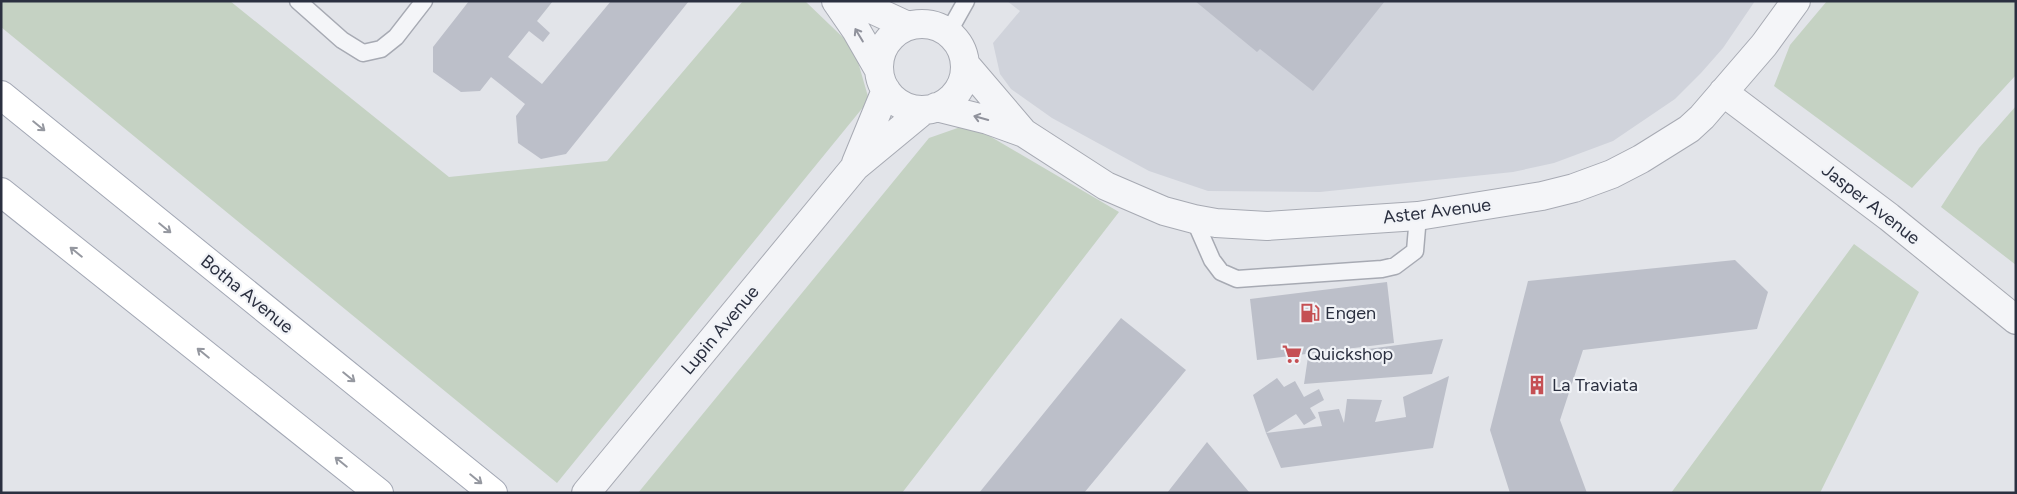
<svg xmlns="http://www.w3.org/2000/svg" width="2017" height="494" viewBox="0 0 2017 494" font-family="Figtree,sans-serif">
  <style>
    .built { fill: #d0d3db }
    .green { fill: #c5d2c3 }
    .building { fill: #bcbfc9 }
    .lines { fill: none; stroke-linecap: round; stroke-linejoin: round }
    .service-casing { stroke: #a7aab3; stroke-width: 19 }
    .minor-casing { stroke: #a7aab3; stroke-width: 30 }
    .primary-casing { stroke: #a2a7b4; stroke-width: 30 }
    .service { stroke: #f4f5f8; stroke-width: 16 }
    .minor { stroke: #f4f5f8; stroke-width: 28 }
    .primary { stroke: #fff; stroke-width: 28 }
    .oneway { stroke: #90929c }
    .oneway2 { stroke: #9598a0 }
    .labels { text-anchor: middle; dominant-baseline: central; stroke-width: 4.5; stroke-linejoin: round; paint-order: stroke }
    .street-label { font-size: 18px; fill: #2b3040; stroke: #f1f3f7 }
    .poi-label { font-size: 18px; fill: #2b3040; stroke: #f1f3f7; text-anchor: start }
  </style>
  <rect width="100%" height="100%" fill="#e2e4e9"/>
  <!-- built -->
  <path class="built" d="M1007 1H1755L1723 48 1701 73 1675 99 1613 141 1554 163 1513 172 1320 192 1208 191 1149 171 1052 118 1011 89 1000 74 993 43 1020 11Z"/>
  <!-- green -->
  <path class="green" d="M1 1H230L449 177 607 161 743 1H805L854 48 869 100 557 483 1 27Z
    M1827 1H2016V75L1912 188 1774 86 1790 45Z
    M2016 106V265L1941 207 1979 148Z
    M969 124 1119 212 902 493H638L929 138Z
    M1854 244 1919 292 1820 493H1671Z"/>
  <!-- building -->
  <path class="building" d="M469 1H553L537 21 550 33 543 42 529 31 508 57 542 84 611 1H689L566 154 541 159 518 143 516 116 525 104 491 77 480 91 461 92 433 72V47Z
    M1195 1H1385L1313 91 1260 49 1257 52Z
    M1735 260 1768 292 1757 329 1583 350 1560 420 1587 493H1510L1490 430 1528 281Z
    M1387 282 1394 343 1257 360 1250 299Z
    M1121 318 1186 370 1084 493H979Z
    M1443 339 1432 374 1304 384 1308 357Z
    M1449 376 1433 448 1281 468 1266 433 1322 426 1318 412 1339 409 1344 423 1347 399 1382 400 1375 422 1406 417 1403 397Z
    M1277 378 1284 387 1295 381 1304 397 1319 389 1324 400 1310 408 1316 418 1304 425 1296 414 1266 433 1253 395Z
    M1207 442 1249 492 1248 493H1167Z"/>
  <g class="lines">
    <defs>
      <path id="service" d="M298 1 342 40 363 53 381 49 396 37 424 1
        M948 33 966 1
        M1194 219 1212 260 1221 272 1237 279 1382 269 1395 266 1415 251 1418 216"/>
      <path id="minor" d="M836 1 856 30 879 70
        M854 1 908 26
        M879 67a43 43 0 1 1 86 0a43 43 0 1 1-86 0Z
        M965 64 1023 132
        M1723 92 1889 217 2016 320
        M936 107 988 120 1024 133 1106 186 1164 211 1194 219 1216 223 1267 226 1418 216 1542 196 1574 188 1612 174 1641 159 1689 129 1702 117 1764 45 1796 1
        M856 163 886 90
        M586 493 855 167 924 110"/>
      <path id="primary" d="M1 95 493 493
        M1 192 379 493"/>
    </defs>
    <!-- service casing -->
    <use href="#service" class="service-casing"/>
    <!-- minor casing -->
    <use href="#minor" class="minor-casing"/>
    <!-- primary casing -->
    <use href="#primary" class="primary-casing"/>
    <!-- service -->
    <use href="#service" class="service"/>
    <!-- minor -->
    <use href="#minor" class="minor"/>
    <!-- primary -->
    <use href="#primary" class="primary"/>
  </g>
  <!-- one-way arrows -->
  <defs><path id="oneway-shaft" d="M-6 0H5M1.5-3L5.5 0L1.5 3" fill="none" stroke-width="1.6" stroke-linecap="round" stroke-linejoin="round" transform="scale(1.25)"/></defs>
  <g class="oneway">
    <use href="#oneway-shaft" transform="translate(859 35) rotate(-121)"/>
    <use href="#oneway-shaft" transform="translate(981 118) rotate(-164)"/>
  </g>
  <g class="oneway2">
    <use href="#oneway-shaft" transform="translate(39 126) rotate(39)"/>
    <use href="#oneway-shaft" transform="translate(165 228) rotate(39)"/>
    <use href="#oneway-shaft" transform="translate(76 252) rotate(-141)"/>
    <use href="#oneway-shaft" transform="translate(203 353) rotate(-141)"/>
    <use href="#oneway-shaft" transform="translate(349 377) rotate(39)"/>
    <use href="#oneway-shaft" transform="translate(341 462) rotate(-141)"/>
    <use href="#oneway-shaft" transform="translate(476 479) rotate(39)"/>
  </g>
  <!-- icons -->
  <defs>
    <symbol id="fuel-bare" viewBox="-9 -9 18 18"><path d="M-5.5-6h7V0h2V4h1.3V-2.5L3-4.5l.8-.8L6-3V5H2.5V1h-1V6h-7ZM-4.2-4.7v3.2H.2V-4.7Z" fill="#c55054" stroke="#f1f3f7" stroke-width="2.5" paint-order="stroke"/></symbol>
    <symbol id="supermarket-bare" viewBox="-9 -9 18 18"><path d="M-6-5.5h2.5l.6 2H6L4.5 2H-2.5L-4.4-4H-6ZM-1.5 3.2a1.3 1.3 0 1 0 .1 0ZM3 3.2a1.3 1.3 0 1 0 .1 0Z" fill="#c55054" stroke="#f1f3f7" stroke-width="2.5" paint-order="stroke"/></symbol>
    <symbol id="building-bare" viewBox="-9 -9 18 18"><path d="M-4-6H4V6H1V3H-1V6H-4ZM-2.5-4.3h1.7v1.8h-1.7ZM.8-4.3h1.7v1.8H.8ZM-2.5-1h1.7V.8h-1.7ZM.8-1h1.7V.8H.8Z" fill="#c55054" stroke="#f1f3f7" stroke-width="2.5" paint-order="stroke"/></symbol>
  </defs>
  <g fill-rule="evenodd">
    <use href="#fuel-bare" x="1296" y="299" width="28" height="28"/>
    <use href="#supermarket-bare" x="1278" y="340" width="28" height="28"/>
    <use href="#building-bare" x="1523" y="371" width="28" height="28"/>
  </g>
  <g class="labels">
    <!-- street labels -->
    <g class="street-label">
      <text transform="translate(1871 204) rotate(38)">Jasper Avenue</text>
      <text transform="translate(1437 211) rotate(-7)">Aster Avenue</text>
      <text transform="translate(247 294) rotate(39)">Botha Avenue</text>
      <text transform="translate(720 330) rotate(-50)">Lupin Avenue</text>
    </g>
    <!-- poi labels -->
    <g class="poi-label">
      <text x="1325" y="313">Engen</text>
      <text x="1307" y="354">Quickshop</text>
      <text x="1552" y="385">La Traviata</text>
    </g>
  </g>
  <!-- border -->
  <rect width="2017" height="494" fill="none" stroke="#2b3040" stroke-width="5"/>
</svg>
